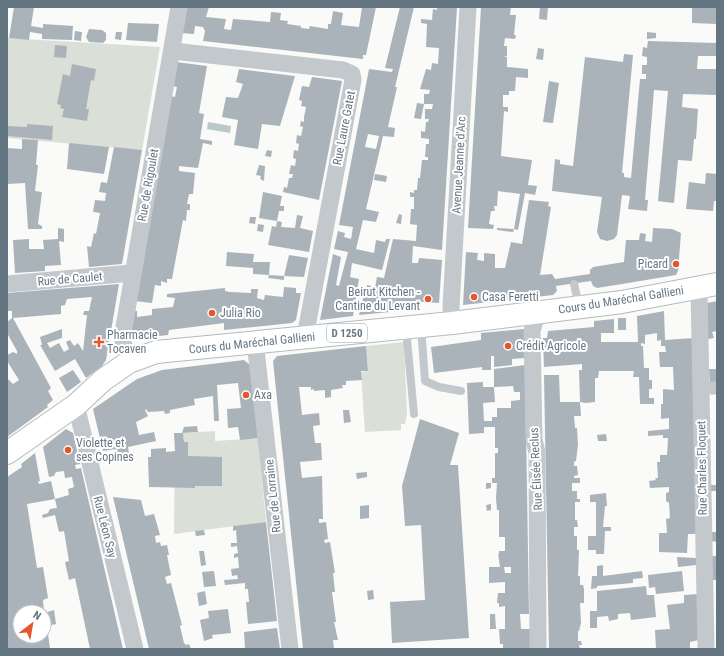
<svg xmlns="http://www.w3.org/2000/svg" width="724" height="656" viewBox="0 0 724 656" font-family="'Roboto Condensed',sans-serif">
  <style>
    .green { fill: #dadfd7 }
    .water { fill: #bbc7cb }
    .building { fill: #aab3b9; fill-rule: evenodd }
    .lines { fill: none; stroke-linecap: round; stroke-linejoin: round }
    .primary-casing { stroke: #b5babe; stroke-width: 24 }
    .service { stroke: #c3c8cc; stroke-width: 8 }
    .pedestrian { stroke: #c3c8cc; stroke-width: 13 }
    .minor { stroke: #c3c8cc; stroke-width: 17 }
    .primary { stroke: #fff; stroke-width: 22 }
    .poi-dot { fill: #e4572e; stroke: #fff; stroke-width: 1.5 }
    .labels { text-anchor: middle; dominant-baseline: central; stroke-width: 4; stroke-linejoin: round; paint-order: stroke }
    .shield { fill: #fff; stroke: #939fa8; stroke-width: 1 }
    .shield-label { font-size: 11px; font-weight: bold; fill: #657683 }
    .street-label { font-size: 12px; fill: #657683; stroke: #fff }
    .poi-label { font-size: 12px; fill: #657683; stroke: #fff; text-anchor: start }
  </style>
  <rect width="100%" height="100%" fill="#fafaf8"/>
  <!-- green -->
  <path class="green" d="M7 38 160 47 142 150 7 138Z
    M404 342 407 414 405 424H401V430L365 432 361 372 368 371 366 346Z
    M215 431V441L258 438 266 522 174 534 175 443 184 442 183 433Z"/>
  <!-- water -->
  <path class="water" d="M208 122 231 126 230 133 207 129Z"/>
  <!-- building -->
  <path class="building" d="M14 7H34L31 26 43 28V24L73 26 72 40 42 39V34L30 32 29 40 9 38Z
    M186 7H209L206 17 226 19 224 29 231 30 233 19 270 22 271 12 281 13 280 20 288 21 287 24 301 26V28L309 29 310 26 328 29V24H331L333 11 343 13 341 25 359 27 362 7H376L366 55H363V59L203 41 205 31 203 27 195 26 194 34 181 33Z
    M400 7H414L395 87H397L388 127 395 128 394 137 383 136 366 209 379 212 376 222 363 220 356 249 374 253 376 240 385 242 386 239H390L382 270 352 263 350 277 359 279 353 316 320 320 333 254 341 257 336 285 339 286 348 252 334 249 338 231 345 233 344 237 351 239 353 227 339 225 369 69 392 72 393 69 385 68ZM368 134 379 136 376 149 365 147Z
    M437 7H457L442 250 413 246 412 263H418L419 258 442 260 439 303 410 301V310L359 315 365 291 374 293 377 277 384 278 393 239 416 241 417 225 410 224 411 209H414V197H410V192L414 193V190H417L418 178H420L422 160H428V157H425L426 144H429V139L421 138V131L425 132 426 122H428L429 119H425V109H432L433 104H424L421 119 414 118 417 103 424 104V94H429L430 90 420 89 426 69 431 70 432 63 438 64 439 48 426 47 427 24 421 23V19L432 20 433 9 437 10Z
    M481 7H511L510 15H516L514 35H516L515 39 505 38 504 46H507V56H503L507 57V67L528 69V78L516 77 515 91H509V95H503V107H508V112L504 111 501 156 532 160 528 185 537 186 535 195 525 193 518 230 514 229 520 194 498 191 497 206H494L495 211H491L489 224 494 225 493 229 468 228Z
    M540 7H548L547 20 539 19Z
    M692 7H717V24L692 23Z
    M128 23 159 24 157 42 126 40Z
    M89 29 102 30 106 33V40L103 43 89 42 86 37Z
    M75 31 82 32 81 41 74 40Z
    M116 32H122L121 40 115 39Z
    M647 32 656 33V38L647 39Z
    M648 41 717 43V56H698L697 69H717V95L683 94 682 107 698 109 696 139H694L692 161 678 160 674 203 665 202 658 201 668 91 654 90 645 200H648L647 211 628 209 630 196 622 195 617 235 614 239 607 241 600 239 597 232 602 197 552 191 555 159 560 160V164L573 166 585 57 623 62 624 54 633 55 622 173H624V177L631 178 640 79H646V74H642V65H647V57L642 56 643 47 647 48Z
    M55 45 67 46 66 58 54 57Z
    M538 48 544 49 543 60 536 59Z
    M176 62 207 66 199 113 204 114 200 139 212 141V145L203 143 198 168 179 166V171L195 173 193 194H189L187 204H190V210H187L186 221 183 220 172 279H167V283L161 281V286L155 285 152 303 135 301 171 96 175 97 177 87 172 86Z
    M72 64 96 69 94 81 91 80 86 109H89L87 121 62 117 64 109 60 108 61 105 57 104 63 74 70 76Z
    M239 69 295 76 280 126 262 124 258 149 234 145 238 120 222 117 226 97 238 98 243 84 236 82Z
    M312 77 342 81 319 200 283 192 284 187 287 188 289 178H292L293 174H289L291 165 295 166 296 159 293 158 294 150 298 151 299 144 296 143 297 135 301 136 303 127 300 126 301 121 304 122V117L306 107 301 106 302 101 299 100 302 86 309 87Z
    M549 81 559 83 553 123 543 122Z
    M27 124 53 126 52 140 7 136V126L27 127Z
    M22 139 38 140 36 165H38L35 191 42 192 38 224 42 226V229H28L25 183 7 184V148L22 149Z
    M69 143 109 147 104 174 67 169Z
    M114 147 142 150 122 264 89 267 87 246 91 247 94 233 96 234 100 213 93 212 95 200 105 201 106 193 99 192 101 182 107 183Z
    M267 150 272 151 271 157 265 156Z
    M259 165 265 166 264 181 260 179 261 176 256 175Z
    M706 173 717 174V201H714L713 211 686 209 689 182 705 184Z
    M375 174 387 176 386 182 374 180Z
    M263 192 282 196 280 206H284V211H279L277 221 259 218Z
    M529 200 549 202 548 206 551 207 540 275 552 274 555 279 590 274V270L593 267 624 262 626 240H639L640 233 646 234 645 241 652 242 653 228 672 229 681 233 678 271 676 275 622 284 597 288 593 286 591 281 556 286 557 291 553 295 463 305 466 252 478 253 477 260 484 261V253L495 254V268H505L511 242 522 244Z
    M399 214 402 215 401 224 396 223Z
    M297 215 303 216 300 228 313 231 309 252 268 245 272 226 276 227 277 221 282 222 281 227 295 228Z
    M250 217H256L255 224 249 223Z
    M258 224 264 225 263 232 257 231Z
    M58 228 64 229V242L59 241 61 265 45 266V271L15 273 13 240 29 239V249H44L43 240 58 239Z
    M497 228 514 229 513 232 497 230Z
    M227 252 254 254 253 262H270L269 275 253 274V268L226 266Z
    M289 255 308 258 304 277 284 276Z
    M269 275 284 276V280L268 278Z
    M119 284 106 360 102 366 86 378 75 359 55 371 40 345H42L40 337 62 329V338L47 343 50 348 59 343 64 352 69 349 66 342 70 340 74 346 78 343 83 351 87 315H83L84 311H89L92 297 67 299 65 305 61 306V314L13 318 51 388 48 391 53 400 47 405 48 407 7 437V378L13 384 19 380 7 361V355L13 352 17 354V351L7 333V322L12 318V311H7V293Z
    M367 285 371 286 370 291 366 290Z
    M284 287 296 288V293H301L296 320 292 323 224 330V323L169 330 168 335 134 339 130 335 134 311H137V317L152 315V309L173 307 175 298 167 297V294L225 288V291L230 292 251 293V289H258L257 298 264 300 265 295 283 297Z
    M717 301V331L712 332 714 338 708 339 707 303Z
    M664 311 665 340 694 338 698 534H688L687 553 659 552V533H667L666 519 670 518 669 503 666 501V493L669 492V487L650 488 649 481 656 480 655 478H658L657 462H660V455H667L668 438H663V435L648 436V431L669 429V418L661 419V404H663V389L674 390 673 367H660L659 352H666L665 346H661V340L657 341V333L645 335V344L641 343V346H643L644 368H649V380H652V389H649V398H654V404H640L639 377H633L634 371H599L598 378H595V402L586 403 580 402 579 370H582V364L544 367 543 338H547L548 331 594 327V321L614 319V333H601V342H638L637 316Z
    M618 318H626V330H618Z
    M524 329 525 358 512 359V365L494 367V356H491V370H482V367L434 373 431 347 481 340V333Z
    M366 346 368 371H361L362 380 346 381V385H342L343 388 331 390V397L325 398V390L314 391V389L311 390V387H299L302 415 319 413 320 425 313 426 315 443H321L322 460 300 462 302 478 322 476 323 519H319V523L326 522 328 539 324 540 325 543 330 542 335 573H333L335 592H332L336 622H334L338 640H333L334 649H303L273 361 277 356Z
    M244 360 250 365 258 438 240 440 238 427 228 428 227 409 241 408 238 383 217 385 219 421H214L213 396 194 399 195 405 170 410V413L165 414 164 411 148 412 146 409 145 410 148 416 136 422 139 435 154 432 156 441 128 447 129 454 118 456 117 449 103 451 93 409 137 379 162 370Z
    M525 365 529 614H520L521 629H530V649H507L503 648V644H500L499 629H505V606L499 607V603H497L498 593H505V582L489 583V567H500L498 553 499 554V551H505V537H499V510H497L496 498 497 483H492V478H495V453H498V448H495V427H484V433L469 434 467 383 483 382V387H494L495 402 483 403 484 421H492V417H497V408H511V401L520 400V392H514L513 386 494 387V369ZM504 567H511V573H505Z
    M709 369H717V386L710 387Z
    M73 370 81 382 67 392 59 378Z
    M544 375H559L560 402H580L581 416H574L575 428H577L578 445 576 461 574 462V466H577L578 475 574 476V478H580V483H572V491H577V499H580V502H575V520H577L578 527H574V536H577V550H579L578 576H580V585H583L584 589V603H580L581 623 579 631H578V641H581L582 645H579L580 649H549Z
    M343 410H349L351 422 344 423Z
    M420 419 459 433 450 465H458L469 638 392 643 390 602 425 600 421 525 405 526 402 486Z
    M197 426 198 432 182 433 184 427Z
    M66 429 73 433 80 464 75 465 76 469 81 468 123 649H90L75 578 69 580 65 562 69 561 64 531 59 532 55 515 43 518 42 515 48 513 50 509 57 508 55 499 69 495 68 489 74 487 72 477 65 478 64 471 56 472 54 476 49 477 43 447Z
    M174 433H183L184 442H188V456L222 457V486H195V488L149 487 148 457H151V449L166 448V452L175 451Z
    M606 434 607 441H598L597 435Z
    M35 453 40 481H38L39 484 51 481 55 499 27 504 37 568 43 567 48 598 43 600 44 612H20V636H44V613L54 610 56 624 47 626 50 649H7V477L22 467 21 464Z
    M367 472V477L357 479 356 473Z
    M486 483H491V488L486 489Z
    M711 485H717V491H711Z
    M606 493 607 506H605L603 527H611V531H605L604 554H596V550H588V536H596V502H590V495Z
    M113 497 141 500 145 516 154 514 160 535 155 536 156 543 160 542 161 546 167 545 169 555H167L171 575 165 577 167 584 171 583 182 625 180 626 184 643 186 645 189 644 191 649H149Z
    M491 504V510L487 511 486 505Z
    M369 505V518L360 519V506Z
    M266 522 277 621 248 624 246 602H249L248 589H245V583L225 585 224 580 238 579 237 575 232 576 231 569 239 568 238 557 234 558V554L238 553 237 546 231 547V543H237L236 530 233 531V526Z
    M204 530 205 535 196 536 195 531Z
    M711 532H717V542L711 541Z
    M199 551H204L206 565 201 566Z
    M712 556H717V580H712Z
    M677 557 696 558V565L678 567Z
    M603 565V576L642 571 643 578 633 579V583L597 586V588L591 589 592 576H597V566Z
    M214 571 216 586 204 587 202 572Z
    M682 571 684 591 656 594 655 587 649 588 648 575Z
    M646 586 647 595H654L656 617 631 620 630 613 618 614V619L609 621 608 616 597 617V628H590V611H597V591Z
    M373 590 374 599 368 600 367 591Z
    M205 591 207 604 199 606 197 593Z
    M698 594 699 640 690 642V649H656L655 630 670 629 667 605 684 603V595Z
    M228 609 231 633 212 635 213 638 204 641 200 620 209 618 208 611Z
    M490 614H495L496 629H490Z
    M277 628 280 649 245 648 244 632Z"/>
  <g class="lines">
    <defs>
      <path id="primary" d="M7 453 76 405 103 380 129 362 156 352 452 323 622 302 717 284"/>
    </defs>
    <!-- primary casing -->
    <use href="#primary" class="primary-casing"/>
    <!-- service -->
    <path class="service" d="M574 284 579 306
      M421 327 425 381 439 387 461 391
      M406 329 414 414"/>
    <!-- pedestrian -->
    <path class="pedestrian" d="M710 388H717"/>
    <!-- minor -->
    <path class="minor" d="M173 51 343 70 352 74 353 80 305 337
      M7 284 132 273
      M699 288 706 649
      M534 313 535 321 532 331 534 439 537 453 538 649
      M452 323 451 307 468 7
      M255 342 290 649
      M129 362 123 342V333L179 7
      M76 405 135 649"/>
    <!-- primary -->
    <use href="#primary" class="primary"/>
  </g>
  <!-- markers -->
  <g class="poi-dot">
    <circle cx="676" cy="264" r="4"/>
    <circle cx="474" cy="297" r="4"/>
    <circle cx="428" cy="299" r="4"/>
    <circle cx="212" cy="313" r="4"/>
    <path d="M97 336h4v4h4v4h-4v4h-4v-4h-4v-4h4z"/>
    <circle cx="508" cy="346" r="4"/>
    <circle cx="246" cy="395" r="4"/>
    <circle cx="68" cy="450" r="4"/>
  </g>
  <g class="labels">
    <!-- shield labels -->
    <rect class="shield" x="327" y="324" width="40" height="18" rx="3"/>
    <g class="shield-label">
      <text x="347" y="333">D 1250</text>
    </g>
    <!-- street labels -->
    <g class="street-label">
      <text transform="translate(344 128) rotate(-79)">Rue Laure Gatet</text>
      <text transform="translate(459 165) rotate(-87)">Avenue Jeanne d'Arc</text>
      <text transform="translate(148 185) rotate(-80)">Rue de Rigoulet</text>
      <text transform="translate(70 279) rotate(-5)">Rue de Caulet</text>
      <text transform="translate(621 300) rotate(-9)">Cours du Maréchal Gallieni</text>
      <text transform="translate(252 343) rotate(-6)">Cours du Maréchal Gallieni</text>
      <text transform="translate(702 468) rotate(-91)">Rue Charles Floquet</text>
      <text transform="translate(536 469) rotate(-93)">Rue Élisée Reclus</text>
      <text transform="translate(273 496) rotate(-96)">Rue de Lorraine</text>
      <text transform="translate(105 527) rotate(76)">Rue Léon Say</text>
    </g>
    <!-- poi labels -->
    <g class="poi-label">
      <text x="668" y="264" text-anchor="end">Picard</text>
      <text x="420" y="292" text-anchor="end">Beirut Kitchen -<tspan x="420" dy="14">Cantine du Levant</tspan></text>
      <text x="482" y="297">Casa Feretti</text>
      <text x="220" y="313">Julia Rio</text>
      <text x="107" y="335">Pharmacie<tspan x="107" dy="14">Tocaven</tspan></text>
      <text x="516" y="346">Crédit Agricole</text>
      <text x="254" y="395">Axa</text>
      <text x="76" y="443">Violette et<tspan x="76" dy="14">ses Copines</tspan></text>
    </g>
  </g>
  <!-- border -->
  <rect width="724" height="656" fill="none" stroke="#657683" stroke-width="16"/>
  <!-- north arrow -->
  <g transform="translate(32 624) rotate(31)"><circle r="19" fill="#ffffff" stroke="#c1c8cd"/>
  <path d="M0-3L7 15L0 10L-7 15Z" fill="#e4572e"/>
  <text y="-6" font-size="11" font-weight="bold" text-anchor="middle" fill="#657683">N</text>
  </g>
</svg>
